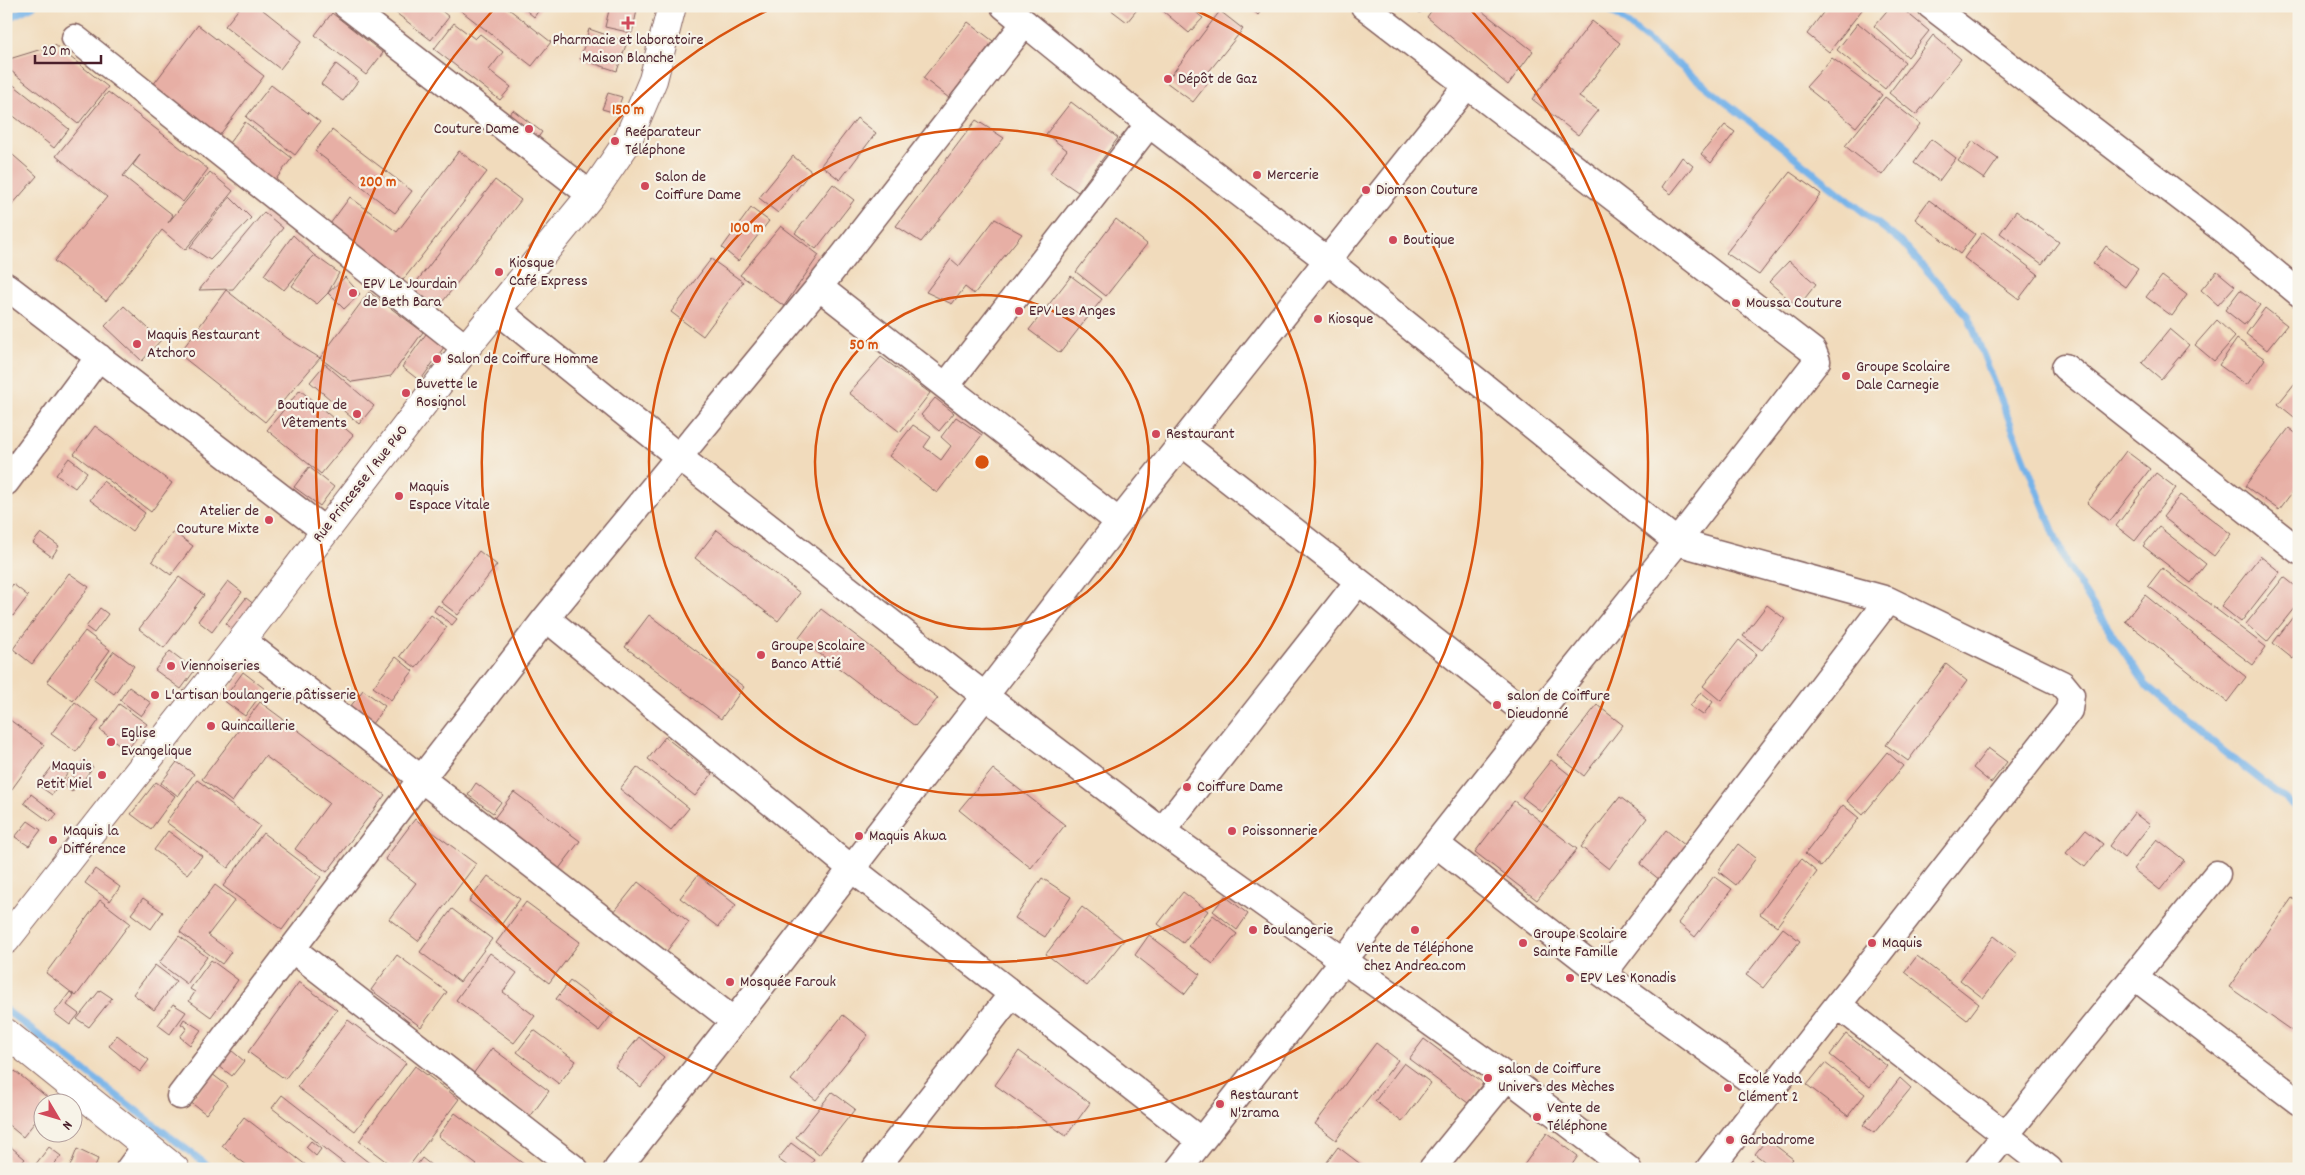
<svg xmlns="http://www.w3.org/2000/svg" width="2305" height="1175" viewBox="0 0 2305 1175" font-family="Dekko,sans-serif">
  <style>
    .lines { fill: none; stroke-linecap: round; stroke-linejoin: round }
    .stream { stroke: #76b3e9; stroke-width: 7 }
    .building { fill: #e7afa5 }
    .minor-casing { stroke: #84615e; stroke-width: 29 }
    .tertiary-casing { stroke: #84615e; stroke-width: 30 }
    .minor { stroke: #fff; stroke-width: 26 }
    .tertiary { stroke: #fff; stroke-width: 28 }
    .ring { fill: none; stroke: #d8530f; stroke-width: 2.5 }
    .poi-dot { fill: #d1495b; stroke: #f7f3e8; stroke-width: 2 }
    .labels { text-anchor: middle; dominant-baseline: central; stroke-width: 4.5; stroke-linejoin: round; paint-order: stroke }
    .poi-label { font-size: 16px; fill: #4a1f2b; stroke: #f7f3e8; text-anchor: start }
    .street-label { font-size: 16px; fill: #4a1f2b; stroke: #f7f3e8 }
    .centre { fill: #d8530f; stroke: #f7f3e8; stroke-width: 2.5 }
    .ring-label { font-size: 15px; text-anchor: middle; font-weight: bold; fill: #d8530f; stroke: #f7f3e8; stroke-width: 4.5; stroke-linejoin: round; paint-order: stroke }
  </style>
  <rect width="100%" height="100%" fill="#f7f3e8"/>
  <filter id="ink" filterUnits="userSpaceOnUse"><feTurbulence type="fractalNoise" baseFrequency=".02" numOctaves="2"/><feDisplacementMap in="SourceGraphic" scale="10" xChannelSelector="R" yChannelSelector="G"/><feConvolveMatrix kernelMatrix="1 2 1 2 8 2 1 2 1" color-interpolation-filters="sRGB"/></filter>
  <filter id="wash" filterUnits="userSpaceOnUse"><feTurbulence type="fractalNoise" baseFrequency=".0096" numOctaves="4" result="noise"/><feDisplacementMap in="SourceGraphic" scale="20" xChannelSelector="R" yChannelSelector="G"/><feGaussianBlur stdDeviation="1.12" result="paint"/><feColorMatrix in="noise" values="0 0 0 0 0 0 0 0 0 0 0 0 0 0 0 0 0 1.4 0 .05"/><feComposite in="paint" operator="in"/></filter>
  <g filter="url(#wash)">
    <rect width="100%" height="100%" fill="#f1dbbc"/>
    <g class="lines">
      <!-- stream -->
      <path class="stream" d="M1605 6 1901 242 1968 316 2067 566 2146 685 2221 749 2299 810
        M6 19 33 6
        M6 1010 212 1169"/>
    </g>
    <g id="blocks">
      <!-- building -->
      <path class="building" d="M241 6H258L302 41 280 69 225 26Z
        M387 6H436L449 17 431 40Z
        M455 6H505L551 42 532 66Z
        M521 6H542L534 17Z
        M610 6H638L632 33 605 27Z
        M1106 6H1140L1127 22Z
        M1157 6H1188L1203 18 1189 33Z
        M1248 6H1264L1258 15Z
        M1411 6H1425L1420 13Z
        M1435 6H1480L1478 8 1533 51 1508 85 1427 17Z
        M1828 6H1865L1829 52 1807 34Z
        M1891 6H1899L1929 31 1908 57 1874 26Z
        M1220 11 1243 29 1206 75 1211 79 1193 102 1166 82Z
        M332 13 383 53 366 75 315 35Z
        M1592 21 1620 43 1579 97 1598 110 1578 135 1532 99Z
        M968 22 993 41 949 98 923 78Z
        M454 23 475 39 480 34 503 52 489 70 511 87 500 100 434 49Z
        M1858 23 1905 62 1885 89 1837 50Z
        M198 25 264 76 216 140 150 89Z
        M589 29 627 42 617 71 580 59Z
        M1933 35 1961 59 1916 115 1889 93Z
        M55 45 108 87 78 124 6 67V60Z
        M1832 58 1882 95 1856 127 1806 87Z
        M336 64 358 81 343 101 321 84Z
        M6 79 69 129 54 148 6 110Z
        M271 85 320 122 295 155 246 117Z
        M108 92 208 169 183 202 133 165 140 155 123 176 173 215 168 223 210 172 233 191 185 250 162 230 106 301 54 261 107 197 56 156Z
        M608 93 622 97 616 113 602 109Z
        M1885 97 1920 124 1882 175 1845 146Z
        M1071 102 1118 138 1078 192 1050 173 1067 150 1046 134Z
        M513 110 542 132 537 139 507 117Z
        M857 118 876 133 840 180 821 165Z
        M976 120 1004 138 921 242 896 226Z
        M245 122 292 158 273 183 226 147Z
        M1725 125 1735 132 1711 163 1701 154Z
        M332 130 412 191 395 213 315 151Z
        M1931 139 1956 158 1939 181 1914 163Z
        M1973 141 1998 159 1984 179 1958 161Z
        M6 149 37 176 6 212Z
        M459 151 487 172 403 280 330 224 350 197 397 232Z
        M793 156 811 171 778 213 759 198Z
        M1682 157 1693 166 1671 194 1662 187Z
        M1790 172 1821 194 1759 275 1726 253Z
        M495 180 521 200 437 309 411 289Z
        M833 184 854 200 816 249 795 233Z
        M230 197 251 218 210 260 190 247Z
        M1929 200 1975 234 1960 254 1915 219Z
        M751 208 769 221 738 261 722 248Z
        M2016 211 2059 242 2042 264 2000 233Z
        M264 212 283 228 233 289 199 290Z
        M995 219 1022 234 974 294 965 287 952 304 926 292 951 259 959 266Z
        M1116 219 1147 244 1106 296 1076 272Z
        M781 226 819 255 784 306 740 275Z
        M1983 232 2038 274 2019 299 1964 258Z
        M293 235 314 255 339 273 328 293 317 304 292 286 313 256 284 290 264 275Z
        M2106 246 2138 269 2125 287 2093 264Z
        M711 259 743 282 703 336 671 312Z
        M1789 261 1816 284 1798 307 1769 282Z
        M2217 271 2235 286 2218 305 2201 290Z
        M1071 276 1102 299 1060 353 1029 330Z
        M2162 276 2187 295 2172 316 2146 297Z
        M345 277 360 294 344 309 328 293Z
        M226 290 287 338 320 358 265 422 179 354Z
        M2240 290 2260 305 2244 325 2225 310Z
        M369 292 423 332 391 376 352 382 320 358Z
        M124 306 161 340 142 361 105 326Z
        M2265 308 2287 325 2267 350 2246 334Z
        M2217 320 2235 337 2214 361 2195 345Z
        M2170 329 2189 345 2161 379 2142 363Z
        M426 334 444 347 420 381 402 367Z
        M2237 339 2265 359 2247 385 2219 365Z
        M881 357 930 393 900 432 849 393Z
        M325 364 374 406 359 424 310 382Z
        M2299 378V421L2278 404Z
        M300 390 353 435 321 474 267 430Z
        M935 398 954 413 939 431 921 415Z
        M956 417 982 435 937 493 889 456 913 425 931 437 924 447 941 460 951 446 941 437Z
        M95 426 172 483 151 512 74 454Z
        M2289 428 2299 436V483L2279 510 2245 486Z
        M2126 451 2150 469 2110 521 2087 503Z
        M69 458 87 472 75 488 56 475Z
        M309 467 334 487 320 506 294 487Z
        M2156 473 2176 488 2135 541 2116 526Z
        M103 481 145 513 132 531 90 500Z
        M2180 495 2231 534 2214 556 2163 517Z
        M2159 527 2206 564 2191 583 2143 546Z
        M717 530 800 593 778 621 695 558Z
        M173 532 193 546 171 575 152 561Z
        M41 533 59 546 52 557 33 543Z
        M479 551 497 565 458 615 441 602Z
        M2260 556 2280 572 2241 622 2221 606Z
        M2162 568 2266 647 2253 665 2148 586Z
        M69 573 89 587 32 664 13 649Z
        M179 577 204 595 164 648 139 629Z
        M2284 577 2299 589V602L2267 642 2246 624Z
        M228 581 242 592 212 632 198 621Z
        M13 584 28 596 13 616 6 611V594Z
        M2145 595 2246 677 2227 702 2125 621Z
        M246 598 259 608 239 634 226 624Z
        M438 605 457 619 452 625 434 611Z
        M1767 605 1785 619 1762 650 1743 636Z
        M100 608 108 614 94 633 86 627Z
        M821 609 938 698 915 726 799 638Z
        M2299 609V651L2293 659 2273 643Z
        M431 615 447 627 416 668 400 656Z
        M649 615 744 687 721 719 625 647Z
        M85 631 110 650 73 701 47 681Z
        M1739 640 1757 654 1721 701 1703 686Z
        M114 651 134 666 114 694 94 679Z
        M170 651 195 670 181 689 155 670Z
        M396 657 413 671 391 700 373 687Z
        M1946 664 1967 681 1908 761 1886 745Z
        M243 672 265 689 245 716 223 700Z
        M129 687 151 703 141 716 120 700Z
        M363 690 385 706 369 728 347 711Z
        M1701 692 1713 702 1703 715 1690 706Z
        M75 702 99 720 76 752 51 734Z
        M260 702 385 795 327 872 295 849 329 803 265 756 232 802 202 779Z
        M119 704 147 724 127 750 100 730Z
        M1597 705 1623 725 1584 776 1558 755Z
        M10 720 44 745 9 793 6 791V726Z
        M665 737 712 774 695 796 648 759Z
        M1988 748 2007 762 1991 783 1973 768Z
        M1887 752 1903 766 1863 815 1847 801Z
        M84 760 93 767 81 783 72 776Z
        M1551 760 1570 775 1542 812 1522 797Z
        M177 762 194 774 178 796 161 783Z
        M55 763 68 773 52 795 38 785Z
        M637 767 689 808 671 830 620 789Z
        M993 769 1065 825 1031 868 959 810Z
        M68 778 77 784 72 792 63 785Z
        M197 780 260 826 228 868 166 822Z
        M156 782 175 796 151 829 131 814Z
        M476 783 501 802 493 813 468 795Z
        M514 792 580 841 558 870 492 821Z
        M31 794 57 814 50 822 24 803Z
        M1620 797 1647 818 1609 869 1581 847Z
        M1514 801 1577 849 1537 900 1475 852Z
        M1843 805 1859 818 1821 867 1805 854Z
        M2134 813 2150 825 2124 858 2109 846Z
        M415 819 476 864 418 941 389 919 416 883 385 859Z
        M28 821 41 830 29 846 15 837Z
        M1666 830 1686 846 1660 880 1640 864Z
        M2085 830 2103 844 2085 867 2066 853Z
        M168 831 202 856 187 874 154 850Z
        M263 833 321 877 282 930 223 886Z
        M2157 839 2184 860 2160 890 2133 869Z
        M1738 844 1756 858 1736 885 1718 871Z
        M1801 859 1817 872 1777 926 1760 914Z
        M95 869 120 887 110 901 85 883Z
        M698 875 736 905 718 927 680 898Z
        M488 876 520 899 501 925 469 901Z
        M1714 876 1732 889 1695 937 1678 923Z
        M1042 878 1071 897 1045 937 1015 918Z
        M638 882 689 922 666 952 614 912Z
        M215 885 235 900 208 935 231 952 222 964 180 932Z
        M1183 892 1208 911 1183 943 1158 924Z
        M1225 896 1248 914 1237 930 1213 911Z
        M143 898 163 912 151 929 131 914Z
        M2292 898 2299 903V1036L2229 987Z
        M100 900 130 923 76 996 46 973Z
        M526 902 580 942 549 983 496 943Z
        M1082 907 1124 940 1087 986 1046 954Z
        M452 909 492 939 460 982 420 952Z
        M1213 915 1237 934 1213 964 1189 946Z
        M1783 928 1800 941 1763 988 1746 975Z
        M1149 935 1200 974 1185 994 1135 955Z
        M179 936 207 957 187 984 159 963Z
        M1994 936 2017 954 1983 998 1960 980Z
        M490 953 517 973 503 992 535 1016 514 1043 456 1000Z
        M397 955 447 992 421 1027 371 990Z
        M1917 956 1979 1004 1967 1020 1905 972Z
        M211 960 238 980 211 1017 189 1001 195 992 190 989Z
        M155 965 176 981 154 1010 133 994Z
        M570 981 613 1013 599 1031 556 999Z
        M299 982 337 1010 285 1079 248 1052Z
        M100 990 112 998 89 1027 77 1019Z
        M70 992 74 995 67 1005 79 1014 70 1025 54 1013Z
        M173 1004 186 1012 170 1034 158 1025Z
        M843 1015 868 1035 816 1100 791 1080Z
        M184 1019 201 1030 190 1045 180 1037 187 1028 181 1024Z
        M348 1020 406 1063 355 1131 297 1087Z
        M534 1030 576 1061 559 1084 517 1052Z
        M1846 1034 1887 1066 1870 1087 1830 1055Z
        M117 1035 149 1060 140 1072 109 1046Z
        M639 1037 664 1057 641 1087 615 1067Z
        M1424 1039 1483 1083 1468 1103 1409 1059Z
        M1376 1043 1398 1060 1336 1140 1315 1124Z
        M492 1048 549 1091 530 1117 473 1074Z
        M231 1050 244 1061 232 1076 219 1066Z
        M1019 1051 1090 1103 1066 1136 995 1085Z
        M1404 1063 1431 1083 1402 1122 1375 1101Z
        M1825 1063 1865 1094 1848 1116 1807 1085Z
        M415 1066 459 1099 407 1169H396L359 1141Z
        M15 1071 53 1102H42V1113L23 1137 6 1123V1081Z
        M212 1074 228 1086 206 1114 190 1102Z
        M1900 1078 1911 1088 1874 1133 1863 1125Z
        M832 1092 855 1109 819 1155 796 1137Z
        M282 1095 377 1169H351L272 1108Z
        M455 1113 525 1165 522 1169H474L477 1165 438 1136Z
        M244 1117 311 1169H252L222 1146Z
        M1547 1133 1578 1156 1569 1169H1521Z
        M1767 1139 1793 1159 1785 1169H1774L1755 1154Z
        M311 1141 321 1149 316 1156 306 1147Z
        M791 1143 814 1160 807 1169H792L778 1159Z
        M11 1147 25 1159 20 1165 25 1169H6V1163L9 1160 6 1157V1153Z
        M49 1147 61 1156 50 1169H39L35 1165Z
        M1338 1147 1367 1169H1322Z
        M77 1149 98 1159 94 1169H69Z
        M422 1158 436 1169H414Z
        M1752 1160 1762 1169H1745Z"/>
    </g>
  </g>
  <g filter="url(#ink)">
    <use href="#blocks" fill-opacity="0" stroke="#84615e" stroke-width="1"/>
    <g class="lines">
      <defs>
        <path id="minor" d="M347 6 591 195
          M1004 6 1149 124 1327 260 1677 542 1888 600 2062 684 2071 695 2069 710 1709 1169
          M1931 6 2227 233 2299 293
          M75 38 466 348
          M6 286 325 531
          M819 287 1119 522
          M497 310 679 457 985 696 1162 831 1507 1077 1628 1169
          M2065 367 2299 551
          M946 386 1149 124
          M1182 443 1534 719
          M6 482 99 357
          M546 618 852 869 1201 1141
          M242 640 734 1021
          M1162 831 1358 582
          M1436 844 1603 974 1768 1093
          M292 949 575 1169
          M1603 974 1888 600
          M2135 977 2299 1102
          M1838 1005 2049 1169
          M180 1096 422 778 546 618 819 287 1025 23
          M129 1169 146 1146
          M617 1169 734 1021 1119 522 1467 85
          M875 1169 1012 994
          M1179 1169 1534 719 1677 542 1817 361 1813 351 1364 6
          M1432 1169 1507 1077
          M1978 1169 2217 874"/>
        <path id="tertiary" d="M6 940 242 640 466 348 591 195 626 144 653 80 672 6
          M6 1033 175 1169"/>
      </defs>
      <!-- minor casing -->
      <use href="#minor" class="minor-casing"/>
      <!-- tertiary casing -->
      <use href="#tertiary" class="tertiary-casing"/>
      <!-- minor -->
      <use href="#minor" class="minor"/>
      <!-- tertiary -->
      <use href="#tertiary" class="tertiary"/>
    </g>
  </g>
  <!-- distance rings -->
  <g class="ring">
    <circle cx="982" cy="462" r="167"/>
    <circle cx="982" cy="462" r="333"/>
    <path d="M1189 7A500 500 0 1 1 775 7"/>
    <path d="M1469 8A666 666 0 1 1 495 8"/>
  </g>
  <!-- markers -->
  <g class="poi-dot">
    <path d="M625.5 15.5h5v5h5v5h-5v5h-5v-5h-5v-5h5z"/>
    <circle cx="1168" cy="79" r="5"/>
    <circle cx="529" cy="129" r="5"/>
    <circle cx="615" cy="141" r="5"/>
    <circle cx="1257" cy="175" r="5"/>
    <circle cx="645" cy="186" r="5"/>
    <circle cx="1366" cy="190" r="5"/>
    <circle cx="1393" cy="240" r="5"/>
    <circle cx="499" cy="272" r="5"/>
    <circle cx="353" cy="293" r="5"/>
    <circle cx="1736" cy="303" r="5"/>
    <circle cx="1019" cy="311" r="5"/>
    <circle cx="1318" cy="319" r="5"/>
    <circle cx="137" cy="344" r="5"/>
    <circle cx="437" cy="359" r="5"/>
    <circle cx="1846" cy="376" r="5"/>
    <circle cx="406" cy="393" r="5"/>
    <circle cx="357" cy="414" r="5"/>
    <circle cx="1156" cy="434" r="5"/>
    <circle cx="399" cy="496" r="5"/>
    <circle cx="269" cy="520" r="5"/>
    <circle cx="761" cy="655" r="5"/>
    <circle cx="171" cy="666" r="5"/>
    <circle cx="155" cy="695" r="5"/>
    <circle cx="1497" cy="705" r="5"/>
    <circle cx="211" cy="726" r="5"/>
    <circle cx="111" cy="742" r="5"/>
    <circle cx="102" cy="775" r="5"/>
    <circle cx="1187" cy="787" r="5"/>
    <circle cx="1232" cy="831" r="5"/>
    <circle cx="859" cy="836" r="5"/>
    <circle cx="53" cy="840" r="5"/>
    <circle cx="1253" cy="930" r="5"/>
    <circle cx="1415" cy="930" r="5"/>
    <circle cx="1523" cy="943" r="5"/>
    <circle cx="1872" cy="943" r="5"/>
    <circle cx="1570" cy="978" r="5"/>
    <circle cx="730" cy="982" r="5"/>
    <circle cx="1488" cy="1078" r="5"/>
    <circle cx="1728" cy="1088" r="5"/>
    <circle cx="1220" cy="1104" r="5"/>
    <circle cx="1537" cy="1117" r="5"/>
    <circle cx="1730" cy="1140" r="5"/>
  </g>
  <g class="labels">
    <!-- poi labels -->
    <g class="poi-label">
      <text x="628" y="40" text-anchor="middle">Pharmacie et laboratoire<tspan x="628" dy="18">Maison Blanche</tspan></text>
      <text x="1178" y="79">Dépôt de Gaz</text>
      <text x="519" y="129" text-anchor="end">Couture Dame</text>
      <text x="625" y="132">Reéparateur<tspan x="625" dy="18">Téléphone</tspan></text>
      <text x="1267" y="175">Mercerie</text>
      <text x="655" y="177">Salon de<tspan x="655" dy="18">Coiffure Dame</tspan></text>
      <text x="1376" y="190">Diomson Couture</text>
      <text x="1403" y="240">Boutique</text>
      <text x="509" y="263">Kiosque<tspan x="509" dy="18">Café Express</tspan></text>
      <text x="363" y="284">EPV Le Jourdain<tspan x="363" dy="18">de Beth Bara</tspan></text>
      <text x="1746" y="303">Moussa Couture</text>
      <text x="1029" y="311">EPV Les Anges</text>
      <text x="1328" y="319">Kiosque</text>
      <text x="147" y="335">Maquis Restaurant<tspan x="147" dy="18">Atchoro</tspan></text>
      <text x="447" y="359">Salon de Coiffure Homme</text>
      <text x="1856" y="367">Groupe Scolaire<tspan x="1856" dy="18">Dale Carnegie</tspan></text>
      <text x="416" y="384">Buvette le<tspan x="416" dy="18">Rosignol</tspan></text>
      <text x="347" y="405" text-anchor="end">Boutique de<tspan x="347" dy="18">Vêtements</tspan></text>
      <text x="1166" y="434">Restaurant</text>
      <text x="409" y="487">Maquis<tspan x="409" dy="18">Espace Vitale</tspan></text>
      <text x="259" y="511" text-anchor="end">Atelier de<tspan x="259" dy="18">Couture Mixte</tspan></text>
      <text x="771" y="646">Groupe Scolaire<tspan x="771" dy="18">Banco Attié</tspan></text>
      <text x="181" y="666">Viennoiseries</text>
      <text x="165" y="695">L'artisan boulangerie pâtisserie</text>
      <text x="1507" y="696">salon de Coiffure<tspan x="1507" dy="18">Dieudonné</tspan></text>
      <text x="221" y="726">Quincaillerie</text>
      <text x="121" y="733">Eglise<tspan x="121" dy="18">Evangelique</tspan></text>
      <text x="92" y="766" text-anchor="end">Maquis<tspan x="92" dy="18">Petit Miel</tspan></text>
      <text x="1197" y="787">Coiffure Dame</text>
      <text x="63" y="831">Maquis la<tspan x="63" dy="18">Différence</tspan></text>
      <text x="1242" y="831">Poissonnerie</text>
      <text x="869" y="836">Maquis Akwa</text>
      <text x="1263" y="930">Boulangerie</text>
      <text x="1533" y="934">Groupe Scolaire<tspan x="1533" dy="18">Sainte Famille</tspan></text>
      <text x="1882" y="943">Maquis</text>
      <text x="1415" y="948" text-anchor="middle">Vente de Téléphone<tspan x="1415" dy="18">chez Andrea.com</tspan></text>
      <text x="1580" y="978">EPV Les Konadis</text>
      <text x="740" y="982">Mosquée Farouk</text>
      <text x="1498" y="1069">salon de Coiffure<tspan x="1498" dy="18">Univers des Mèches</tspan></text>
      <text x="1738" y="1079">Ecole Yada<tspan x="1738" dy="18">Clément 2</tspan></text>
      <text x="1230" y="1095">Restaurant<tspan x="1230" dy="18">N'zrama</tspan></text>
      <text x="1547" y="1108">Vente de<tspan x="1547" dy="18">Téléphone</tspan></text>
      <text x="1740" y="1140">Garbadrome</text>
    </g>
    <!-- street labels -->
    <g class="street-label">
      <text transform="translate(361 484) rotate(-52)">Rue Princesse / Rue P60</text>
    </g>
  </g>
  <circle cx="982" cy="462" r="8" class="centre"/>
  <g class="ring-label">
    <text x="628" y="114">150 m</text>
    <text x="378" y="186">200 m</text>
    <text x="747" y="232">100 m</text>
    <text x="864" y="349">50 m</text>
  </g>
  <!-- margin -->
  <rect width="2305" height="1175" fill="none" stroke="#f7f3e8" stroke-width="25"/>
  <!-- north arrow -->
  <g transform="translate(58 1118) rotate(128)"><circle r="24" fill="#f7f3e8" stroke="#b29e9c"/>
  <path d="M0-4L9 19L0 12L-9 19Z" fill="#d1495b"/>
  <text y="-8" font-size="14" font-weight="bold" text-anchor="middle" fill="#4a1f2b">N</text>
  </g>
  <!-- scale -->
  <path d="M35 55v8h66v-8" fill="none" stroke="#4a1f2b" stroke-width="2.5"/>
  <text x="42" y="55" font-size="15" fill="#4a1f2b" stroke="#f7f3e8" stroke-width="4" paint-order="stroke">20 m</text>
</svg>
